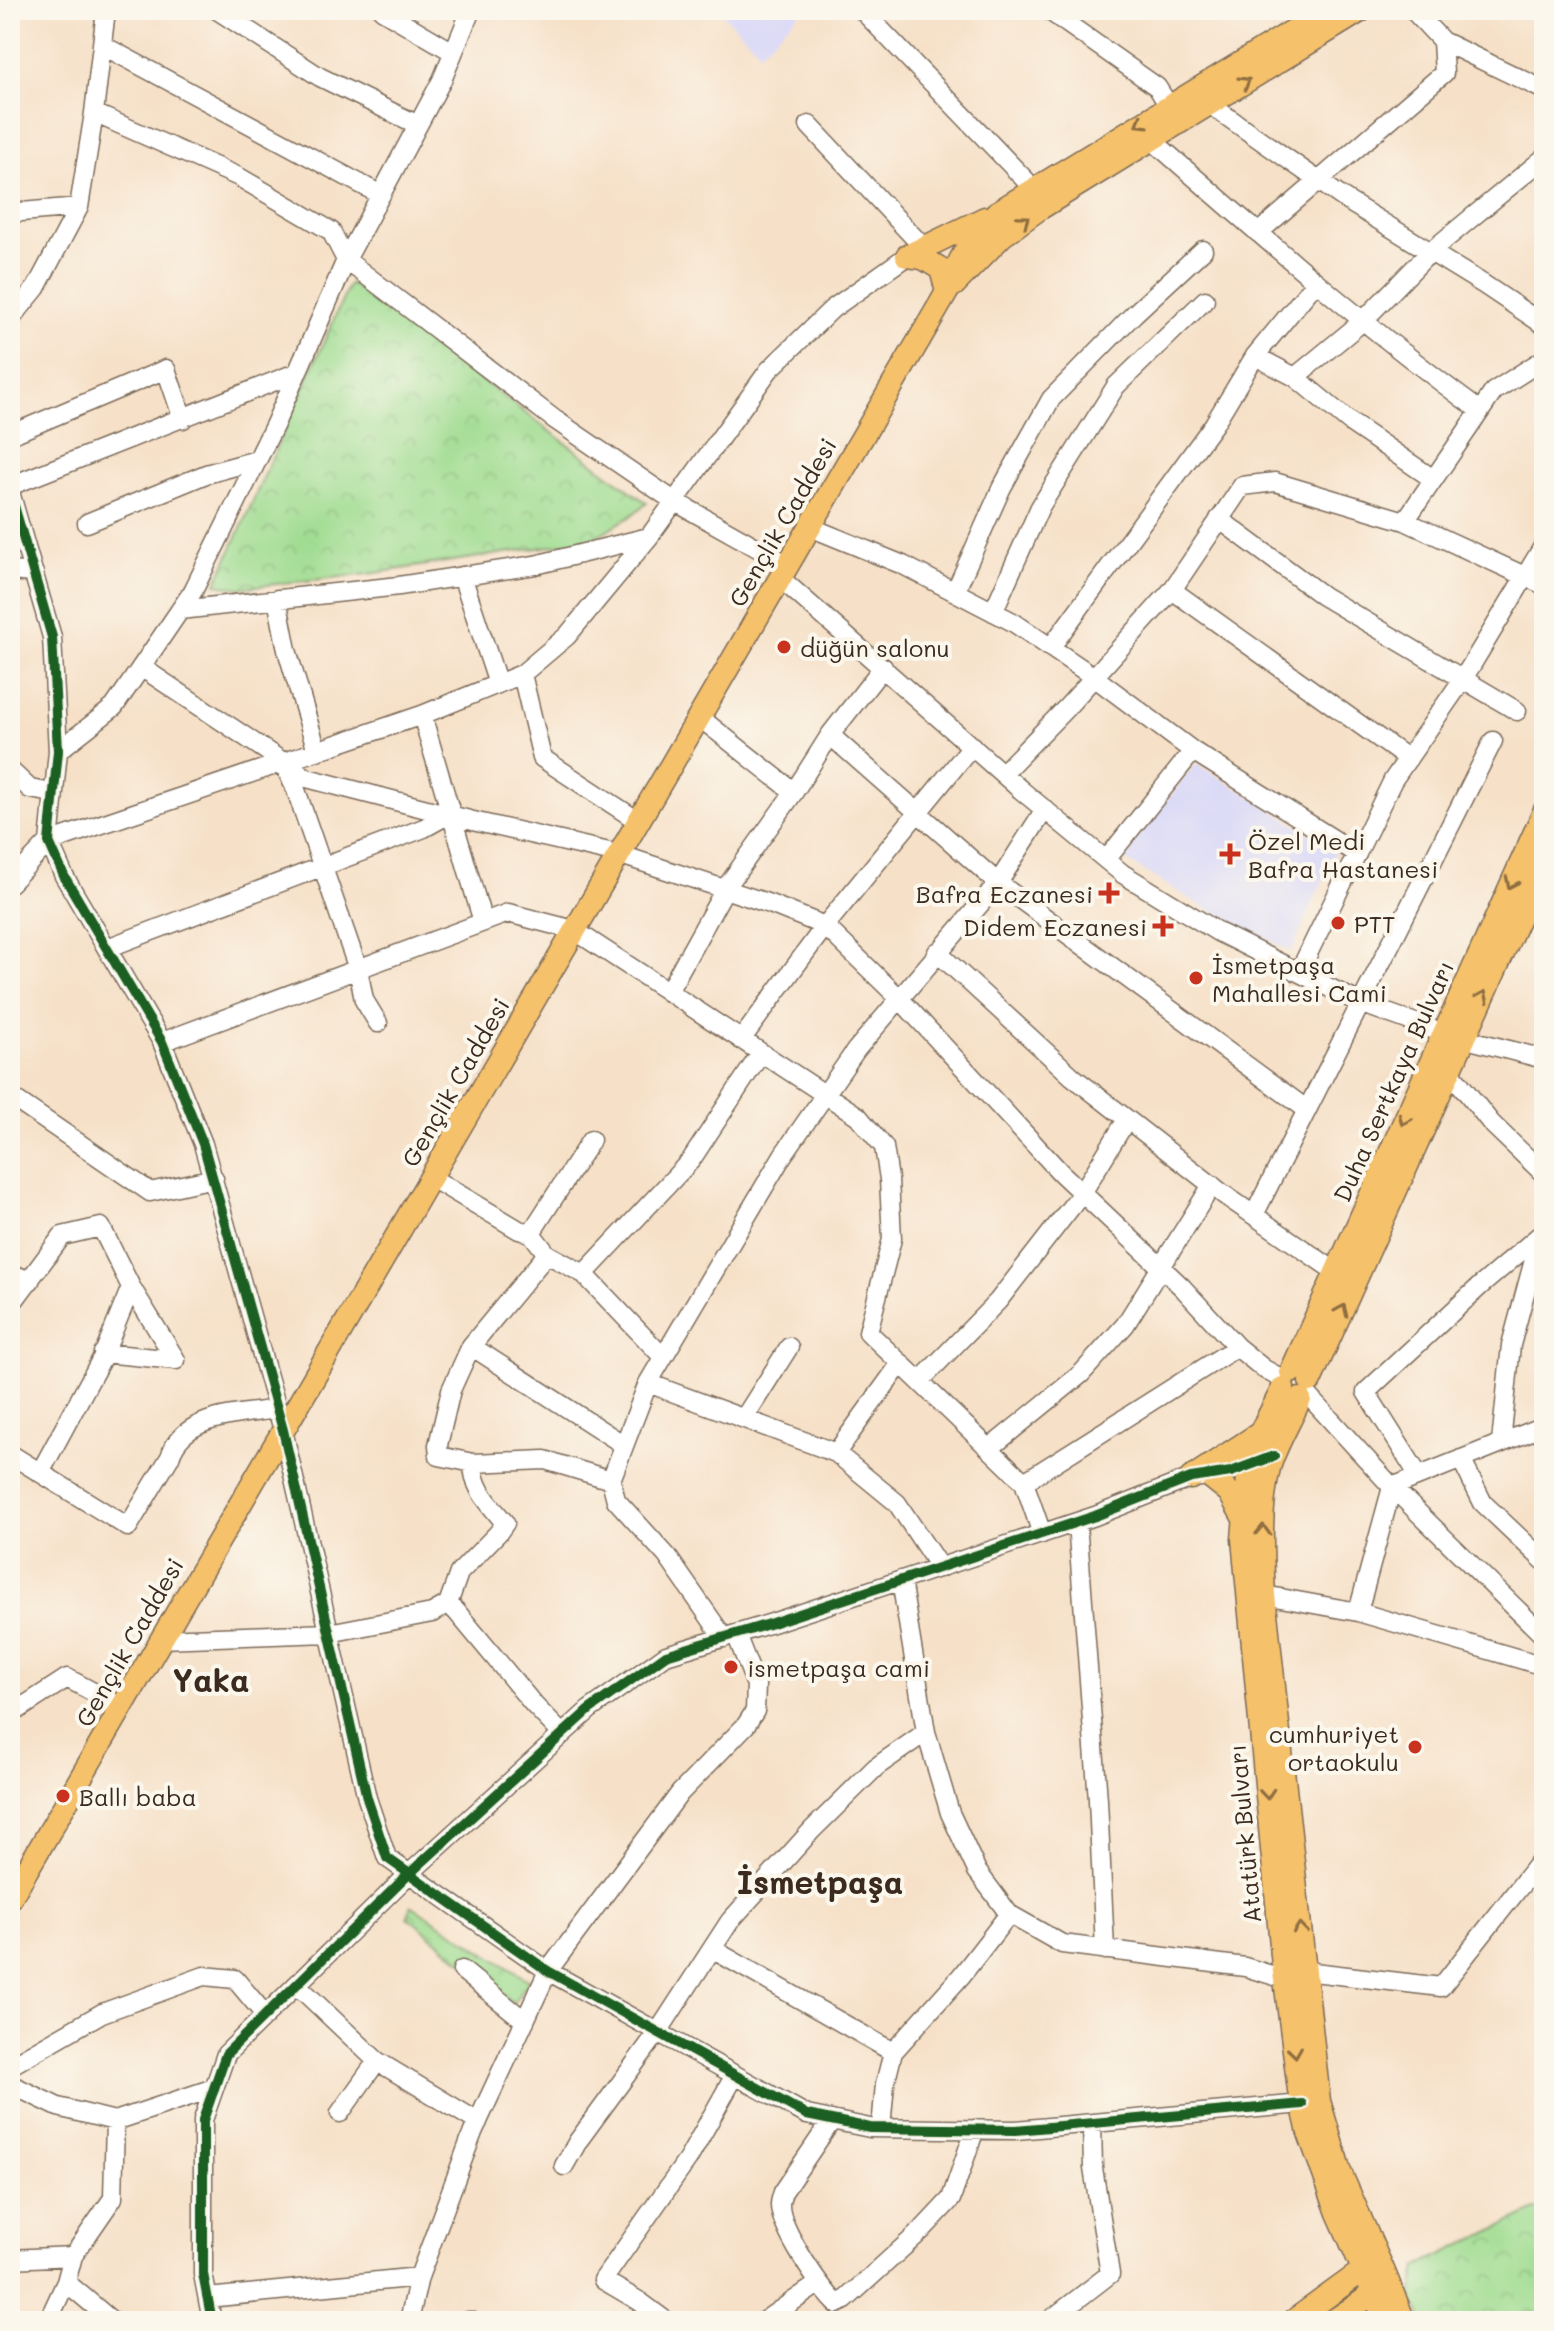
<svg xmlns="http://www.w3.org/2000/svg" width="1554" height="2331" viewBox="0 0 1554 2331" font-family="Mali,sans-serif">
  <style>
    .built { fill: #d8d7f8 }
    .park { fill: url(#park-crowns); stroke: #6d8357; stroke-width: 2 }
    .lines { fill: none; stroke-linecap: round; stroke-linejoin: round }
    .minor-casing { stroke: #7c6a59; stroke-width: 21 }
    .major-casing { stroke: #7c6a59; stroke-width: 25 }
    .minor { stroke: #fff; stroke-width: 18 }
    .major { stroke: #f5c16b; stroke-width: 22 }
    .cycleway-casing { stroke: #fbf7ec; stroke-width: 15 }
    .cycleway { stroke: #1b5e20; stroke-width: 10 }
    .oneway { stroke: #8f6e41 }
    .poi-dot { fill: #c8321e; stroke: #fbf7ec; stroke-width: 3 }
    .labels { text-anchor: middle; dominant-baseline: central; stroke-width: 8; stroke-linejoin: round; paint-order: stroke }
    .street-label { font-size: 24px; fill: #3b2a1e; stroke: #fbf7ec }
    .poi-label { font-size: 24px; fill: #3b2a1e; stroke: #fbf7ec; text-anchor: start }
    .district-label { font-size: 32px; font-weight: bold; fill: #3b2a1e; stroke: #fbf7ec }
  </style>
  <defs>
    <pattern id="park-crowns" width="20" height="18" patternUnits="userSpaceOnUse" patternTransform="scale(2)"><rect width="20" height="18" fill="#9fdc90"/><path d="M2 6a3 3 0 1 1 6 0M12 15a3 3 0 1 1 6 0" fill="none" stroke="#8abd7c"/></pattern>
  </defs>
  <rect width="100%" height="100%" fill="#fbf7ec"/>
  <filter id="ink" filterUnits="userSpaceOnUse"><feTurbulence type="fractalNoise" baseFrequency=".0125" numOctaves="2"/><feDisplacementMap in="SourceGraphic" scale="16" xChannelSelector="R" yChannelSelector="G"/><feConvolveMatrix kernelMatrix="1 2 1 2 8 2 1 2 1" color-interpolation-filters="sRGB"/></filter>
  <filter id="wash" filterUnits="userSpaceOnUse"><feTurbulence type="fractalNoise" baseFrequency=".006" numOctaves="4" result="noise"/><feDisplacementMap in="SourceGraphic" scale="32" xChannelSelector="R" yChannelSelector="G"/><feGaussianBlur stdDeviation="1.8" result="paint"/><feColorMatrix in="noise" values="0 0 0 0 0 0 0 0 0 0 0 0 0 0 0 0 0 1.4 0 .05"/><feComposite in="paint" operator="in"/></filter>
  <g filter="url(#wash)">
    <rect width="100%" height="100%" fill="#f6e0c7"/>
    <!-- built -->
    <path class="built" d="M719 10H803L760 52Z
      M1196 763 1336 850 1292 951 1229 922 1122 858Z"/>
    <!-- park -->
    <path class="park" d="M350 283 647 503 628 518 590 540 368 574 239 588 216 584Z
      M411 1905 529 1981 513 2003 408 1917Z
      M1544 2206V2321H1423L1412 2297 1418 2266Z"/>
  </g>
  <g filter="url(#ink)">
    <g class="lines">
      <defs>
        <path id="minor" d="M217 10 320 77 418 125
          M382 10 453 52
          M862 10 1034 189
          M1048 10 1157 87 1169 106
          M1413 10 1442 41 1544 90
          M102 45 381 195
          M1209 104 1346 200 1483 284 1544 325
          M94 113 239 177 331 231 346 260 554 419 674 501 788 565
          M809 125 924 248
          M1152 140C1259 234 1365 327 1480 411
          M10 213 79 207
          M1258 233 1444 73 1442 41
          M10 320 36 288 79 207 94 113 106 10
          M1255 356 1295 377 1363 321 1430 252 1544 158
          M1295 377 1351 423 1433 479
          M10 435 166 369 183 419
          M10 486 298 372
          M10 492 52 637 58 751 49 842 64 876 162 1042 203 1144 283 1430 367 1798 387 1858 548 1971 807 2115 870 2128 1016 2130 1302 2104
          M1219 519 1323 596 1517 711
          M1405 521 1494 391 1544 359
          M87 523 206 474 257 460
          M810 527 903 565 1013 622 1094 677 1193 751 1357 854
          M10 571 34 573
          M462 576 498 684
          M780 578 1021 790 1123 874 1218 932 1360 1003 1443 1033 1544 1059
          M1172 590 1408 759
          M955 592 1001 489 1051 399 1134 314 1203 250
          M277 599 287 650 317 751
          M180 610 399 586 535 565 649 537
          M993 612 1040 507 1116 386 1205 300
          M1051 647 1214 424 1255 356 1316 282
          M141 667 307 778 477 822 618 854 770 904 825 926 899 998 1061 1173 1182 1287 1237 1347 1264 1369 1284 1380
          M522 674 542 758 638 821
          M422 715 483 922
          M699 717 794 792
          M830 735 998 883 1306 1109
          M58 751 114 707 193 591 275 424 346 260 442 80 471 10
          M283 762 296 790 358 969 364 1000 378 1023
          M10 770 30 789 53 793
          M1003 773 1068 706 1172 590 1242 486 1275 482 1405 521 1544 585
          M1106 860 1193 751
          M10 883 49 842 422 715 522 674 567 636 649 537 769 370 832 309 907 256
          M107 948 424 828 451 813
          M937 952 1073 1077 1223 1194 1336 1272
          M1299 972 1393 780 1463 679 1544 545
          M668 992 725 889 794 792 830 735 883 667
          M741 1040 825 926 972 746
          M162 1042 508 913 574 930 858 1116 884 1147 889 1179 892 1239 868 1332 1024 1482 1042 1534
          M1449 1070 1491 1123 1544 1174
          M10 1096 150 1192 214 1178
          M430 1177 519 1230 531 1233 547 1254 584 1274 663 1357
          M1254 1215 1493 741
          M531 1233 591 1140
          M547 1254 471 1346 451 1390 438 1445 439 1456 473 1463 545 1460 611 1480 616 1500 667 1556 724 1638
          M10 1273 30 1281
          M584 1274 691 1160 761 1053
          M10 1306 62 1236 101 1227 131 1287 176 1360
          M471 1346 624 1445
          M103 1353 176 1360
          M920 1381 998 1301 1082 1193 1127 1119
          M648 1383 836 1453 897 1503 940 1568
          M1308 1395 1392 1487 1544 1636
          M744 1418 789 1347
          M1501 1443 1511 1345 1541 1234
          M990 1448 1081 1374 1125 1325 1212 1185
          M836 1453 901 1363
          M10 1454 128 1527 170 1457C182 1414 240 1415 277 1409
          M1461 1459 1483 1503 1544 1561
          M41 1471 103 1356 131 1287
          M1419 1476 1366 1392 1479 1287 1540 1235 1544 1236
          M611 1480 648 1383 783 1155 856 1050 998 883 1045 809
          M1024 1482 1237 1347
          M1077 1522 1098 1800 1105 1950
          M901 1580 926 1732 950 1813 977 1871 1009 1914 1062 1944 1245 1967 1285 1979
          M1264 1595 1358 1612 1544 1666
          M448 1604 456 1611 534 1705 562 1734
          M1358 1612 1392 1487 1544 1426
          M161 1639 329 1633 432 1613 448 1604 459 1573 498 1533 505 1523C489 1503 473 1489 473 1463
          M10 1715 67 1678 121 1707
          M712 1949 893 2052
          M462 1970 525 2021
          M1305 1971 1441 1987 1544 1856
          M298 1986 377 2061 478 2122
          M10 2066 102 2013 204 1976 235 1979 266 2016
          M10 2084 58 2107 115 2121 214 2088
          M340 2113 377 2061
          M832 2120 783 2192C782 2196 780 2200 780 2204 779 2228 820 2287 837 2304L845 2300 922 2230 951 2199 975 2129
          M881 2128 885 2084 893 2052 961 1976 1009 1914
          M564 2166 578 2141 658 2032 730 1921 812 1830 876 1767 926 1732
          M10 2259 73 2256
          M66 2282 112 2321
          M208 2298 419 2277
          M48 2321 66 2282 73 2256 113 2198 115 2121
          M212 2321 203 2274V2120L226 2054 409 1874 589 1710 666 1655 772 1623 1095 1516 1191 1478 1220 1475 1261 1461
          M409 2321 419 2277 473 2132 548 1971 680 1793 746 1725 755 1711 756 1685 736 1634
          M468 2321H471
          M666 2321 639 2301 603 2280 688 2159 735 2075
          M764 2321 818 2284
          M1049 2321 1110 2274 1093 2168 1092 2123"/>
        <path id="major" d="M907 256 985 218
          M907 256 923 258 941 269 947 292
          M954 285 1002 236 1039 209 1362 10
          M1291 1372 1544 812
          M1310 1381 1544 862
          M1283 1388 1260 1433 1249 1466 1243 1539 1282 1956 1299 2090 1309 2133 1338 2213 1386 2321
          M1300 1399C1290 1422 1276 1444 1269 1468 1259 1508 1262 1554 1264 1595L1319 2101 1340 2172 1384 2272C1379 2295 1351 2308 1333 2321
          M1209 1476 1229 1492 1243 1517
          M1191 1478 1260 1433
          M10 1899 947 292C958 260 971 236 996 213L1327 10
          M1293 2321 1362 2271 1384 2272 1404 2321"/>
      </defs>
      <!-- minor casing -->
      <use href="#minor" class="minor-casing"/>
      <!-- major casing -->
      <use href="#major" class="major-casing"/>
      <!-- minor -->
      <use href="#minor" class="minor"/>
      <!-- major -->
      <use href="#major" class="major"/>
      <defs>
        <path id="cycleway" d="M10 492 52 637 58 751 49 842 64 876 162 1042 203 1144 283 1430 367 1798 387 1858 548 1971 807 2115 870 2128 1016 2130 1302 2104
          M212 2321 203 2274V2120L226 2054 409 1874 589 1710 666 1655 772 1623 1095 1516 1191 1478 1231 1472 1274 1456"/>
      </defs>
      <!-- cycleway casing -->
      <use href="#cycleway" class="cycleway-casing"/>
      <!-- cycleway -->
      <use href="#cycleway" class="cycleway"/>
    </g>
    <!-- one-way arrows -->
    <defs><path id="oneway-chevron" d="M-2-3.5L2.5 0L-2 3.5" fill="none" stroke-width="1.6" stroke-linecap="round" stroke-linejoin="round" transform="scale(2)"/></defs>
    <g class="oneway">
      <use href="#oneway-chevron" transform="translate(1245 82) rotate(-32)"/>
      <use href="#oneway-chevron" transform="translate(1141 123) rotate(149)"/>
      <use href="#oneway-chevron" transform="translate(1024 220) rotate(-37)"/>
      <use href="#oneway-chevron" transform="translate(1511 883) rotate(115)"/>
      <use href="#oneway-chevron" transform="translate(1483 996) rotate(-66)"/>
      <use href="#oneway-chevron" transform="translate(1404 1120) rotate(114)"/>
      <use href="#oneway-chevron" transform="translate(1342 1310) rotate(-66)"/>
      <use href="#oneway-chevron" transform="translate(1263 1530) rotate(-88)"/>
      <use href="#oneway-chevron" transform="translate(1267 1794) rotate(85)"/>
      <use href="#oneway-chevron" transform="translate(1300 1928) rotate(-96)"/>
      <use href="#oneway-chevron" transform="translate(1295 2052) rotate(82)"/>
    </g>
  </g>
  <!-- markers -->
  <g class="poi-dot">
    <circle cx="784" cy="647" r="8"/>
    <path d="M1226 842h8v8h8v8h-8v8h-8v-8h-8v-8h8z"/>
    <path d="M1105 881h8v8h8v8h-8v8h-8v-8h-8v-8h8z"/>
    <circle cx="1338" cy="923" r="8"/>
    <path d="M1159 914h8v8h8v8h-8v8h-8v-8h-8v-8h8z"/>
    <circle cx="1196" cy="978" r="8"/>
    <circle cx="731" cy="1667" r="8"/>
    <circle cx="1415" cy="1747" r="8"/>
    <circle cx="63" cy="1796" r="8"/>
  </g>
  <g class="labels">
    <!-- street labels -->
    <g class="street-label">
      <text transform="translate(782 522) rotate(-60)">Gençlik Caddesi</text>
      <text transform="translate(1393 1081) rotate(-66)">Duha Sertkaya Bulvarı</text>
      <text transform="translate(455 1082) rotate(-60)">Gençlik Caddesi</text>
      <text transform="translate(129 1642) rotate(-60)">Gençlik Caddesi</text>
      <text transform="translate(1244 1834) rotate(-95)">Atatürk Bulvarı</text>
    </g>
    <!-- poi labels -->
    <g class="poi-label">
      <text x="800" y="647">düğün salonu</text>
      <text x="1248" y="840">Özel Medi<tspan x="1248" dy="28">Bafra Hastanesi</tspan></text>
      <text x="1093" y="893" text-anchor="end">Bafra Eczanesi</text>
      <text x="1354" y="923">PTT</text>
      <text x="1147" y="926" text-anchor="end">Didem Eczanesi</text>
      <text x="1212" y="964">İsmetpaşa<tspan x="1212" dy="28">Mahallesi Cami</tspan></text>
      <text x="747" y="1667">ismetpaşa cami</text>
      <text x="1399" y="1733" text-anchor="end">cumhuriyet<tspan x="1399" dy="28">ortaokulu</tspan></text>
      <text x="79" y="1796">Ballı baba</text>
    </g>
    <!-- district labels -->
    <g class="district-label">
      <text x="211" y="1679">Yaka</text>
      <text x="820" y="1881">İsmetpaşa</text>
    </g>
  </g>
  <!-- margin -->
  <rect width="1554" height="2331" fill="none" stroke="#fbf7ec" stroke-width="40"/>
</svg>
